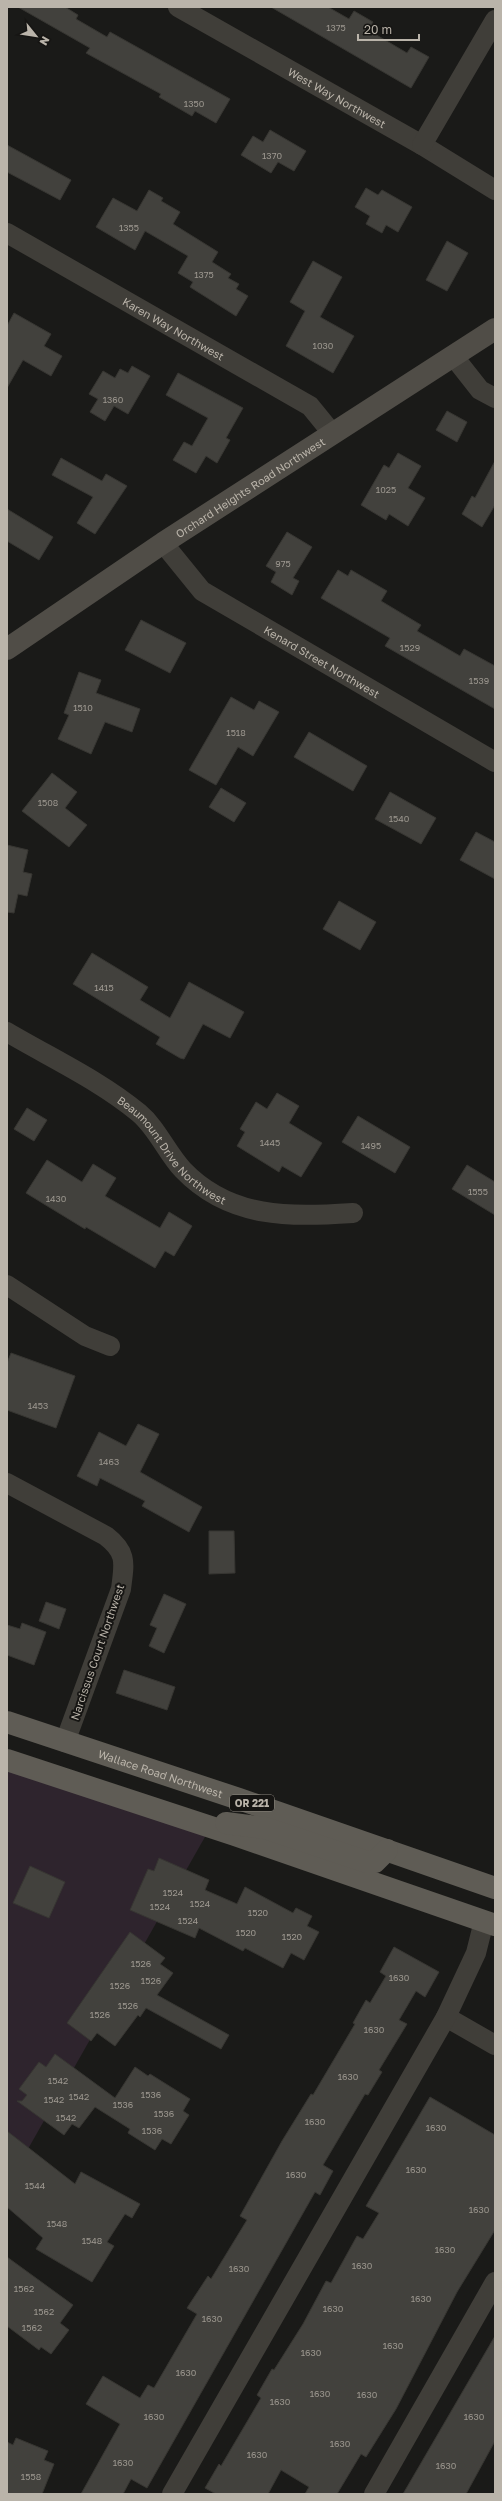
<svg xmlns="http://www.w3.org/2000/svg" width="502" height="2501" viewBox="0 0 502 2501" font-family="'Golos Text',sans-serif">
  <style>
    .green { fill: #2e242d }
    .building { fill: #42413d; stroke: #373632 }
    .lines { fill: none; stroke-linecap: round; stroke-linejoin: round }
    .street { stroke: #403e39; stroke-width: 20 }
    .secondary { stroke: #504d47; stroke-width: 22 }
    .primary { stroke: #5f5c55; stroke-width: 22 }
    .labels { text-anchor: middle; dominant-baseline: central; stroke-width: 4; stroke-linejoin: round; paint-order: stroke }
    .number-label { font-size: 9px; fill: #9c978f }
    .shield { fill: #161513; stroke: #89847d; stroke-width: 1 }
    .shield-label { font-size: 10px; font-weight: bold; fill: #bab4aa }
    .street-label { font-size: 11px; fill: #bab4aa; stroke: #161513 }
  </style>
  <rect width="100%" height="100%" fill="#1a1a18"/>
  <!-- green -->
  <path class="green" d="M7 1759 214 1821 7 2186Z"/>
  <!-- building -->
  <path class="building" d="M18 7H65L78 15 76 19 107 37 110 32 230 99 216 123 195 111 192 116 159 97 161 94 86 53 90 48Z
    M271 7H328L349 19 354 11 373 22 368 30 407 53 411 47 429 57 411 88Z
    M270 130 306 151 294 171 278 162 271 173 241 155 253 136 263 142Z
    M7 145 71 180 60 200 7 172Z
    M366 188 378 195 382 190 412 207 398 232 386 225 382 233 366 224 370 216 355 207Z
    M149 190 163 198 161 201 180 212 173 224 218 252 212 262 231 274 228 278 239 284 236 289 248 296 236 316 190 287 193 282 178 273 188 256 145 231 135 250 96 227 113 198 137 211Z
    M447 241 468 253 447 291 426 280Z
    M313 261 342 277 320 317 354 336 333 373 286 346 305 311 290 302Z
    M14 313 51 334 44 346 62 356 51 376 23 360 7 388V326Z
    M132 366 150 376 128 414 114 406 105 421 90 412 98 399 89 394 103 371 115 378 120 369 128 373Z
    M178 373 243 408 226 438 230 440 217 463 206 456 196 473 173 460 184 442 192 446 208 418 166 395Z
    M447 411 467 422 457 442 436 430Z
    M398 453 421 466 408 488 425 498 408 526 389 514 386 520 361 505 384 465 389 468Z
    M61 458 102 481 106 474 127 486 95 534 77 523 93 497 52 475Z
    M495 461V505L482 527 462 514 472 496 475 498Z
    M7 509 53 537 39 560 7 541Z
    M287 532 312 547 293 578 299 581 292 595 271 582 276 572 266 566Z
    M338 570 348 576 351 570 387 591 381 601 421 625 417 631 460 656 464 649 495 666V709L385 646 390 638 321 598Z
    M141 620 186 643 170 673 125 650Z
    M79 672 101 680 96 693 140 709 132 732 105 722 91 754 58 739 69 715 64 713Z
    M231 697 254 710 259 701 279 712 253 756 238 747 216 785 189 770Z
    M309 732 367 766 353 791 294 757Z
    M52 773 77 792 65 808 87 825 69 847 22 811Z
    M221 788 246 803 234 822 209 807Z
    M390 792 436 818 421 844 375 819Z
    M476 832 495 842V879L460 860Z
    M7 845 28 850 23 872 32 874 27 896 18 894 14 913 7 912Z
    M339 901 376 922 360 950 323 929Z
    M92 953 148 987 140 1000 170 1018 189 982 244 1012 230 1038 203 1024 184 1059 180 1058 156 1044 160 1037 73 984Z
    M277 1093 299 1106 289 1123 322 1143 301 1177 282 1166 279 1172 237 1146 245 1132 240 1129 256 1102 267 1109Z
    M27 1108 47 1120 34 1141 14 1129Z
    M358 1116 410 1147 395 1173 342 1142Z
    M47 1160 82 1182 93 1164 116 1178 105 1196 160 1228 169 1212 192 1226 174 1256 165 1251 155 1268 86 1227 85 1229 26 1193Z
    M467 1165 495 1182V1215L452 1189Z
    M11 1353 75 1376 56 1428 7 1410V1363Z
    M138 1424 159 1434 140 1472 202 1507 189 1532 142 1506 145 1501 100 1478 97 1486 77 1476 99 1432 126 1446Z
    M209 1531H234L235 1573 209 1574Z
    M164 1594 186 1604 164 1653 149 1646 157 1628 150 1625Z
    M46 1602 66 1609 59 1629 39 1621Z
    M22 1623 46 1632 34 1665 7 1655V1625L20 1629Z
    M124 1670 175 1687 167 1710 116 1693Z
    M159 1858 209 1880 205 1890 237 1904 245 1887 293 1913 296 1908 312 1916 307 1926 319 1932 304 1960 291 1953 283 1968 245 1948 243 1951 199 1928 195 1938 130 1910 148 1869 154 1871Z
    M30 1866 65 1882 49 1918 13 1903Z
    M130 1932 165 1958 160 1964 173 1973 157 1995 229 2035 221 2049 146 2008 140 2017 138 2015 115 2046 97 2033 91 2041 67 2023Z
    M394 1947 439 1972 425 1997 416 1991 399 2020 407 2024 379 2070 382 2072 368 2095 365 2094 323 2165 333 2171 320 2195 315 2192 147 2488 131 2479 123 2494H81L120 2424 86 2404 103 2376 140 2398 148 2385 154 2388 197 2314 187 2308 208 2276 211 2279 247 2220 240 2216 282 2141 311 2094 313 2095 355 2024 353 2023 366 2000 370 2003 386 1976 380 1972Z
    M55 2054 115 2098 135 2067 148 2076 150 2074 190 2099 183 2111 189 2115 171 2144 162 2139 155 2150 128 2133 130 2129 95 2107 79 2128 72 2124 64 2135 17 2101H22L27 2095 19 2089 39 2062 46 2067Z
    M430 2097 495 2135V2230L457 2292 396 2409 366 2457 361 2454 337 2494H305L309 2487 281 2470 268 2494H216L205 2488 219 2464 221 2466 261 2398 257 2395 272 2369 274 2370 303 2324 326 2281 331 2283 357 2236 363 2239 379 2213 366 2206Z
    M7 2131 75 2184 81 2172 140 2204 132 2218 125 2214 107 2242 114 2246 92 2282 36 2249 43 2238 7 2207Z
    M7 2257 73 2305 60 2323 69 2330 51 2354 41 2347 39 2350 7 2326Z
    M495 2336V2441L466 2494H403Z
    M16 2438 48 2451 44 2460 54 2464 42 2494H7V2442L13 2445Z"/>
  <g class="lines">
    <!-- street -->
    <g class="street">
      <path id="s1" d="M178 7 422 145 495 190"/>
      <path d="M422 145 495 20"/>
      <path id="s2" d="M7 233 310 406 332 433"/>
      <path d="M454 357 480 390 495 398"/>
      <path id="s3" d="M163 543 202 591 495 762"/>
      <path id="s4" d="M7 1032C51 1058 99 1080 139 1113 157 1128 167 1153 183 1170 230 1219 290 1217 353 1213"/>
      <path d="M7 1285 85 1336 110 1346"/>
      <path d="M7 1483 106 1536C128 1553 124 1564 121 1589L65 1742"/>
      <path d="M446 2017 495 2045"/>
      <path d="M172 2494 446 2017 476 1953 484 1921"/>
      <path d="M374 2494 495 2282"/>
    </g>
    <!-- secondary -->
    <path class="secondary" id="s5" d="M7 649 163 543 495 329"/>
    <!-- primary -->
    <g class="primary">
      <path id="s6" d="M7 1722 239 1799 495 1888"/>
      <path d="M7 1760 235 1835 495 1925"/>
      <path d="M226 1823 265 1828 367 1862H375L387 1850"/>
    </g>
  </g>
  <g class="labels">
    <!-- number labels -->
    <g class="number-label">
      <text x="336" y="27">1375</text>
      <text x="194" y="103">1350</text>
      <text x="272" y="155">1370</text>
      <text x="129" y="227">1355</text>
      <text x="204" y="274">1375</text>
      <text x="323" y="345">1030</text>
      <text x="113" y="399">1360</text>
      <text x="386" y="489">1025</text>
      <text x="283" y="563">975</text>
      <text x="410" y="647">1529</text>
      <text x="479" y="680">1539</text>
      <text x="83" y="707">1510</text>
      <text x="236" y="732">1518</text>
      <text x="48" y="802">1508</text>
      <text x="399" y="818">1540</text>
      <text x="104" y="987">1415</text>
      <text x="270" y="1142">1445</text>
      <text x="371" y="1145">1495</text>
      <text x="478" y="1191">1555</text>
      <text x="56" y="1198">1430</text>
      <text x="38" y="1405">1453</text>
      <text x="109" y="1461">1463</text>
      <text x="173" y="1892">1524</text>
      <text x="200" y="1903">1524</text>
      <text x="160" y="1906">1524</text>
      <text x="258" y="1912">1520</text>
      <text x="188" y="1920">1524</text>
      <text x="246" y="1932">1520</text>
      <text x="292" y="1936">1520</text>
      <text x="141" y="1963">1526</text>
      <text x="399" y="1977">1630</text>
      <text x="151" y="1980">1526</text>
      <text x="120" y="1985">1526</text>
      <text x="128" y="2005">1526</text>
      <text x="100" y="2014">1526</text>
      <text x="374" y="2029">1630</text>
      <text x="348" y="2076">1630</text>
      <text x="58" y="2080">1542</text>
      <text x="151" y="2094">1536</text>
      <text x="79" y="2096">1542</text>
      <text x="54" y="2099">1542</text>
      <text x="123" y="2104">1536</text>
      <text x="164" y="2113">1536</text>
      <text x="66" y="2117">1542</text>
      <text x="315" y="2121">1630</text>
      <text x="436" y="2127">1630</text>
      <text x="152" y="2130">1536</text>
      <text x="416" y="2169">1630</text>
      <text x="296" y="2174">1630</text>
      <text x="35" y="2185">1544</text>
      <text x="479" y="2209">1630</text>
      <text x="57" y="2223">1548</text>
      <text x="92" y="2240">1548</text>
      <text x="445" y="2249">1630</text>
      <text x="362" y="2265">1630</text>
      <text x="239" y="2268">1630</text>
      <text x="24" y="2288">1562</text>
      <text x="421" y="2298">1630</text>
      <text x="333" y="2308">1630</text>
      <text x="44" y="2311">1562</text>
      <text x="212" y="2318">1630</text>
      <text x="32" y="2327">1562</text>
      <text x="393" y="2345">1630</text>
      <text x="311" y="2352">1630</text>
      <text x="186" y="2372">1630</text>
      <text x="320" y="2393">1630</text>
      <text x="367" y="2394">1630</text>
      <text x="280" y="2401">1630</text>
      <text x="154" y="2416">1630</text>
      <text x="474" y="2416">1630</text>
      <text x="340" y="2443">1630</text>
      <text x="257" y="2454">1630</text>
      <text x="123" y="2462">1630</text>
      <text x="446" y="2465">1630</text>
      <text x="31" y="2476">1558</text>
    </g>
    <!-- shield labels -->
    <rect class="shield" x="230" y="1795" width="44" height="16" rx="3"/>
    <g class="shield-label">
      <text x="252" y="1803">OR 221</text>
    </g>
    <!-- street labels -->
    <g class="street-label">
      <text stroke="none"><textPath href="#s1" startOffset="183">West Way Northwest</textPath></text>
      <text stroke="none"><textPath href="#s2" startOffset="192">Karen Way Northwest</textPath></text>
      <text stroke="none"><textPath href="#s5" startOffset="292">Orchard Heights Road Northwest</textPath></text>
      <text stroke="none"><textPath href="#s3" startOffset="201">Kenard Street Northwest</textPath></text>
      <text stroke="none"><textPath href="#s4" startOffset="205">Beaumount Drive Northwest</textPath></text>
      <text transform="translate(97 1652) rotate(-71)">Narcissus Court Northwest</text>
      <text stroke="none"><textPath href="#s6" startOffset="162">Wallace Road Northwest</textPath></text>
    </g>
  </g>
  <!-- border -->
  <rect width="502" height="2501" fill="none" stroke="#bab4aa" stroke-width="16"/>
  <!-- north arrow -->
  <g transform="translate(36 36) rotate(120)" stroke="#161513" stroke-width="3" paint-order="stroke">
  <path d="M0-3L7 15L0 10L-7 15Z" fill="#bab4aa"/>
  <text y="-6" font-size="11" font-weight="bold" text-anchor="middle" fill="#bab4aa">N</text>
  </g>
  <!-- scale -->
  <path d="M358 34v6h61v-6" fill="none" stroke="#bab4aa" stroke-width="2"/>
  <text x="364" y="34" font-size="12" fill="#bab4aa" stroke="#161513" stroke-width="3" paint-order="stroke">20 m</text>
</svg>
